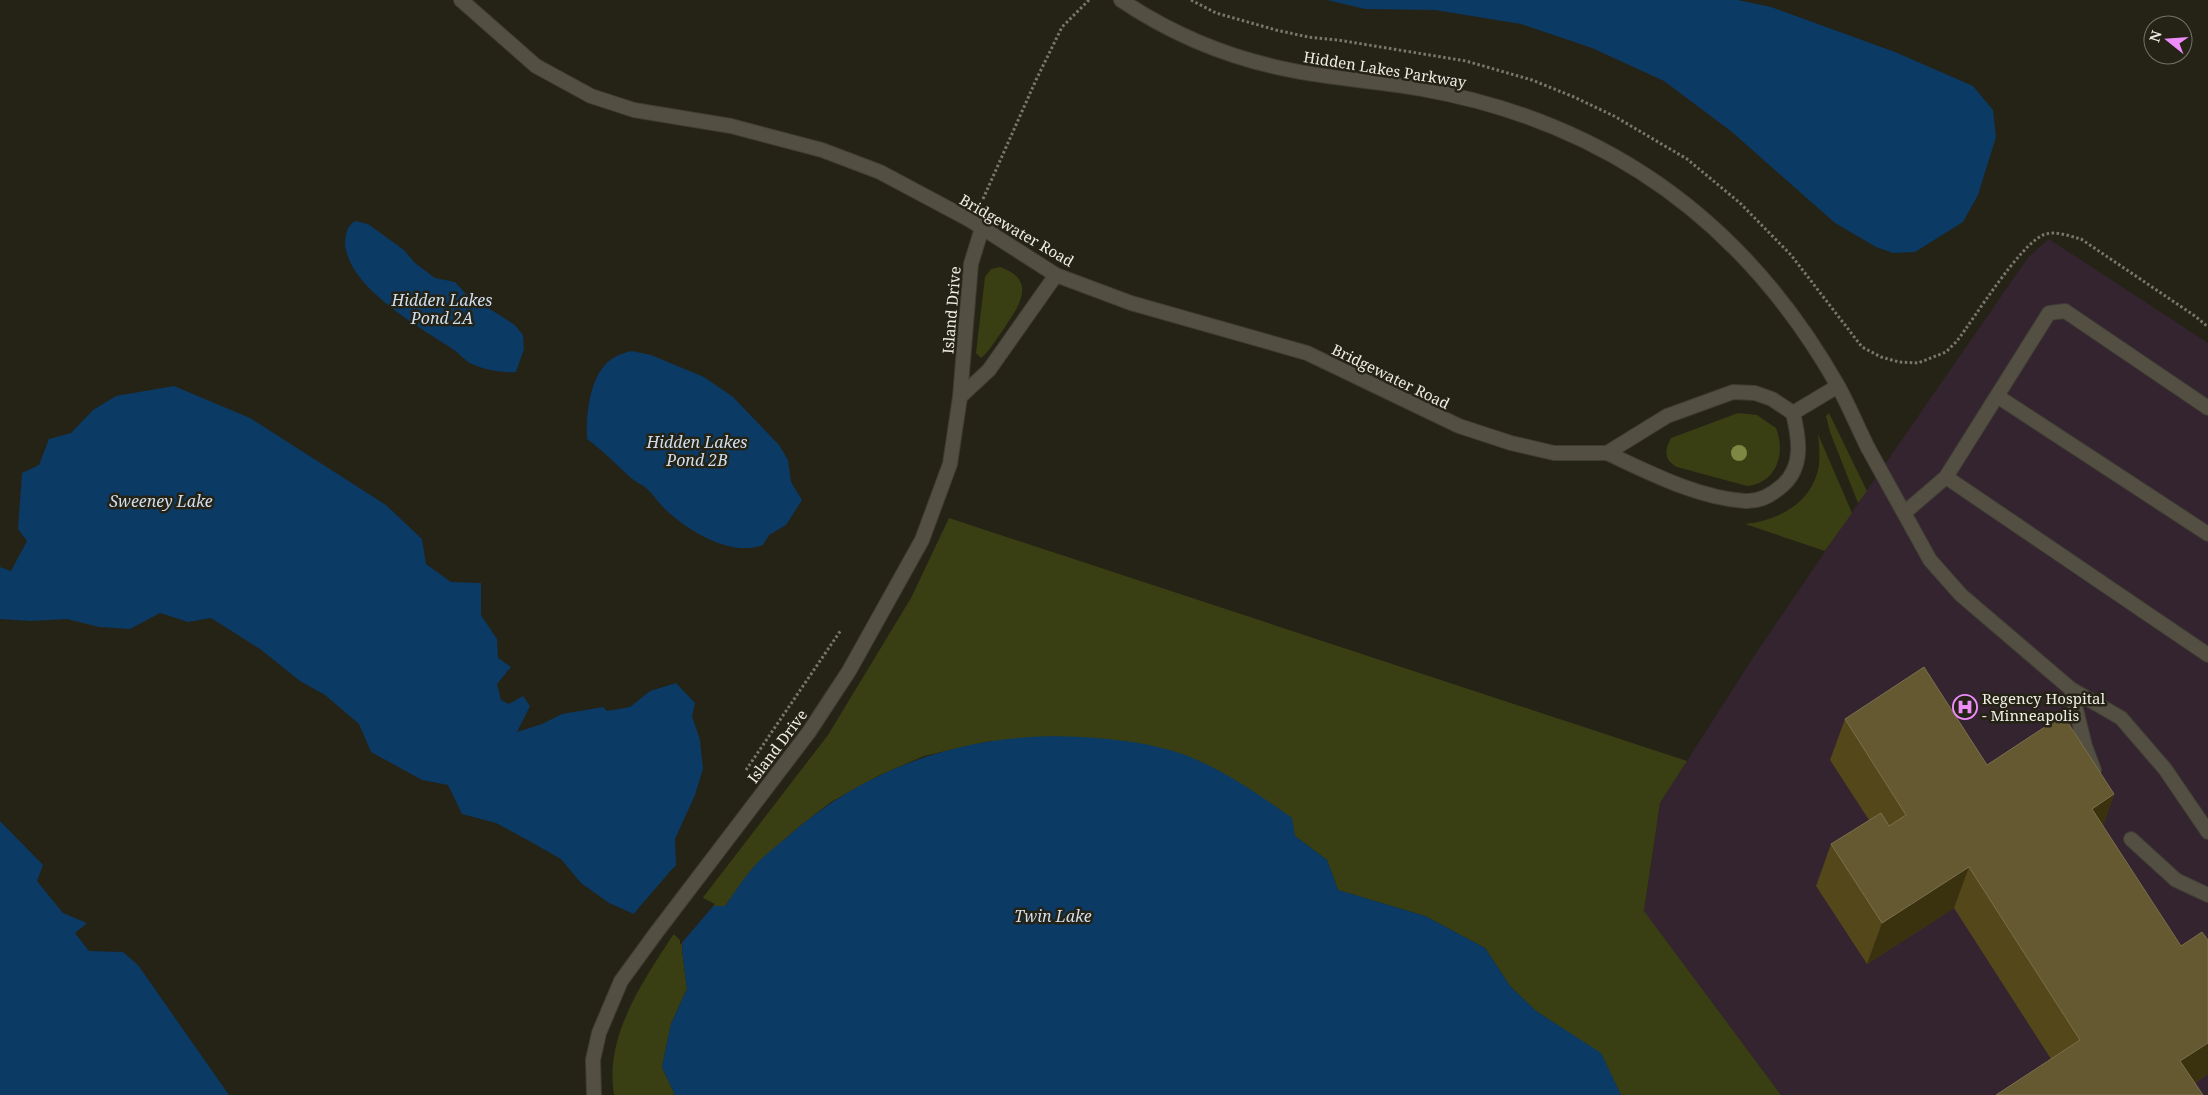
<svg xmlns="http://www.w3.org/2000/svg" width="2208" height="1095" viewBox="0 0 2208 1095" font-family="'Noto Serif',serif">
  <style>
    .medical { fill: #33242f }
    .green { fill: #393f13 }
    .water { fill: #0b3a64 }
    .pier { fill: #252216 }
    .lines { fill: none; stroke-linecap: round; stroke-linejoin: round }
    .service-casing { stroke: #3f3c34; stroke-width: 16 }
    .minor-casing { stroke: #3f3c34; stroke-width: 16 }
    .path { stroke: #79766c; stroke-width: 3; stroke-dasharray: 2.5 2.5; stroke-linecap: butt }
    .service { stroke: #534f42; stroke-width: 14 }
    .minor { stroke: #534f42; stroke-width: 14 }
    .tree { fill: #7f8744 }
    .wall { fill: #54471a }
    .shaded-wall { fill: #3a310f }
    .building { fill: #645930; stroke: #7a704c }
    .labels { text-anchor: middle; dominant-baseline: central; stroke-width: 5; stroke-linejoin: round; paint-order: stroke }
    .street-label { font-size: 15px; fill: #eeece4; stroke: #252216 }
    .poi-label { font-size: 15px; fill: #eeece4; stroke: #252216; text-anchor: start }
    .water-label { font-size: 16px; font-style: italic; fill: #d0dfef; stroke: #252216 }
  </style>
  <rect width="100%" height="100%" fill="#252216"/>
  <!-- medical -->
  <path class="medical" d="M2049 239 2208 343V1095H1781L1644 912 1660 803 1756 653 1858 503 2029 256Z"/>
  <!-- green -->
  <path class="green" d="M1000 267C1039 281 1018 307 1003 330 996 339 990 351 981 358L976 353 985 277 991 269Z
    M1738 413 1757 415 1776 428C1786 453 1777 483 1747 486L1677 467C1664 460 1664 451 1671 438Z
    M1829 413 1867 491 1858 503 1830 432 1826 416Z
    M1818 434 1852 513 1825 551 1745 524C1779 520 1813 503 1819 465 1820 455 1819 444 1818 434Z
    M949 518 1687 761 1660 803 1644 911 1781 1095H1621L1601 1054 1536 1011 1510 986 1485 948 1425 916 1338 890 1327 860 1295 836 990 741 924 756 878 776 831 802 795 830 753 868 725 906H713L701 900 828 735 911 598Z
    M675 932 683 939 682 950 687 989 671 1024 662 1067 675 1095H614C604 1035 644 980 675 932Z"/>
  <!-- water -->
  <path class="water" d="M1327 0H1738L1771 7 1895 52 1973 86 1993 110 1996 137 1978 195 1963 222 1915 252 1893 253 1876 247 1835 223 1732 132 1664 81 1592 48 1521 24 1435 10 1365 9Z
    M355 221 368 224 404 250 415 263 435 278 455 282 466 294 515 325 523 335 524 349 516 372C502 373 485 370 472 364 465 361 460 354 454 350 420 327 349 289 345 244 345 235 347 226 355 221Z
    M632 351 651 355 704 377 733 397 779 445 788 460 791 482 802 500 786 525 769 535 763 545C731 557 690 532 667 511 659 504 654 495 646 488 641 484 635 482 630 477 616 464 603 451 587 439 586 417 589 382 605 365 612 357 622 353 632 351Z
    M174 386 250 418 386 505 422 539 426 564 451 582 481 583V615L497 639 498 658 511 667 497 684 501 700 509 704 523 696 530 706 517 732 542 724 562 714 603 707 607 711 630 707 650 691 676 683 695 703 692 716 700 740 703 769 695 795 675 839 676 865 671 872 701 900 713 906H725C734 894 742 880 752 869 761 858 774 848 785 839 867 765 972 731 1081 737 1116 739 1152 743 1185 755 1224 770 1258 794 1292 818L1295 836 1327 860 1338 890 1425 916 1485 948 1510 986 1536 1011 1601 1053 1621 1095H675L662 1067 671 1024 687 989 682 950 683 939 643 903 634 914 609 903 581 883 561 859 531 842 496 823 462 814 448 785 422 780 371 752 359 724 325 695 300 681 260 649 211 618 188 622 160 613 130 629 99 627 67 619 31 621 0 619V567L11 571 27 541 18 529 22 473 39 465 49 439 71 433 93 410 116 396Z
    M0 821 43 865 37 881 63 913 87 923 75 933 89 951 123 952 138 965 229 1095H0Z"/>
  <!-- pier -->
  <path class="pier" d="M673 868 703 898 715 904 680 945V940L643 907 639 912 637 910Z"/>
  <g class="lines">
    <defs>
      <path id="service" d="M1997 396 2208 534
        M1868 448 1930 560 1961 595 2071 689 2121 718 2165 769 2208 832
        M1946 477 2208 655
        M1904 513 1946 477 2049 313 2065 311 2208 408
        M2071 689 2085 746 2094 770
        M2131 839 2176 880 2208 895"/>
      <path id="minor" d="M461 0 536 66 591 96 634 110 731 126 822 150 880 172 970 220 1056 275 1131 303 1307 353 1459 426 1511 443 1554 453H1607L1667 416 1733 392 1755 393 1772 399 1793 413 1838 386
        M1121 0C1173 35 1229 58 1290 70 1333 79 1378 81 1422 89 1608 122 1745 222 1838 386 1849 406 1858 428 1868 448
        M960 397 989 370 1056 275
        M1607 453C1650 473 1698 498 1745 501 1759 502 1773 494 1783 485 1804 466 1799 438 1793 413
        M594 1095 593 1060 599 1033 621 981 656 933 809 732 849 671 922 540 950 464 960 397 971 264 982 228"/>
    </defs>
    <!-- service casing -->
    <use href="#service" class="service-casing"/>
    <!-- minor casing -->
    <use href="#minor" class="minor-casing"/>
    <!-- path -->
    <path class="path" d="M1191 0 1216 13 1276 30 1308 37 1338 40 1466 61 1532 80 1574 97 1614 116 1687 159 1740 203 1791 255 1862 347 1881 357 1899 362 1918 363 1946 352 1957 341C1975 317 2019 246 2043 235 2055 230 2069 236 2081 239L2195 316 2208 327
      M983 199 1036 80 1062 27 1089 0
      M746 770 841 630"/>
    <!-- service -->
    <use href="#service" class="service"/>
    <!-- minor -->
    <use href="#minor" class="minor"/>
  </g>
  <!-- trees -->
  <circle class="tree" cx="1739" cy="453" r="8"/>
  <!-- wall -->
  <path class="wall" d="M1845 719 1987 765 2114 794 2103 826 2208 1074 2195 1083 2051 1059 1954 908 1867 964 1816 886 1831 844 1869 820 1830 760Z"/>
  <!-- shaded-wall -->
  <path class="shaded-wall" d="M2114 794 2100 835 2092 809Z
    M1969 867 1954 908 1867 964 1882 923Z
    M2208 1043V1074L2176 1095 2180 1061Z"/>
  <!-- building -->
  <path class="building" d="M1924 667 1987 765 2063 715 2114 794 2092 809 2181 946 2202 932 2208 940V1043L2180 1061 2203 1095H1996L2080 1040 1969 867 1882 923 1831 844 1881 813 1889 826 1906 815 1845 719Z"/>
  <!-- icons -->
  <defs>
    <symbol id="hospital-ring" viewBox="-11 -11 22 22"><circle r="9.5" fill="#252216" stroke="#ee8cf9" stroke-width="1.5"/><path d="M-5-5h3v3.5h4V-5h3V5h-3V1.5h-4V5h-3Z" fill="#ee8cf9"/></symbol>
  </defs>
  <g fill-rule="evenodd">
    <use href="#hospital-ring" x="1951" y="693" width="28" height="28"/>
  </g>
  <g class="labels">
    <!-- street labels -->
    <g class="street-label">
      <text transform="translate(1385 69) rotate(9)">Hidden Lakes Parkway</text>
      <text transform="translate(1017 230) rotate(30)">Bridgewater Road</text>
      <text transform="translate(951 310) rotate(-85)">Island Drive</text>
      <text transform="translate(1391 376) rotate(26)">Bridgewater Road</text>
      <text transform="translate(777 746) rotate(-53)">Island Drive</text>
    </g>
    <!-- poi labels -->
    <g class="poi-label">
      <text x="1982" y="698">Regency Hospital<tspan x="1982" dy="17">- Minneapolis</tspan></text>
    </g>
    <!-- water labels -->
    <g class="water-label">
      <text x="442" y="300">Hidden Lakes<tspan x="442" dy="18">Pond 2A</tspan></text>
      <text x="697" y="442">Hidden Lakes<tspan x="697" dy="18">Pond 2B</tspan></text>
      <text x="161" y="501">Sweeney Lake</text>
      <text x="1053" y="916">Twin Lake</text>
    </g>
  </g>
  <!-- north arrow -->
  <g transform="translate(2168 40) rotate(287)"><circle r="24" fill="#252216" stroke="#757368"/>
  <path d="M0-4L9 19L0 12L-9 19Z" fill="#ee8cf9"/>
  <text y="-8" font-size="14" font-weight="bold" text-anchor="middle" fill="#eeece4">N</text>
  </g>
</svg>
